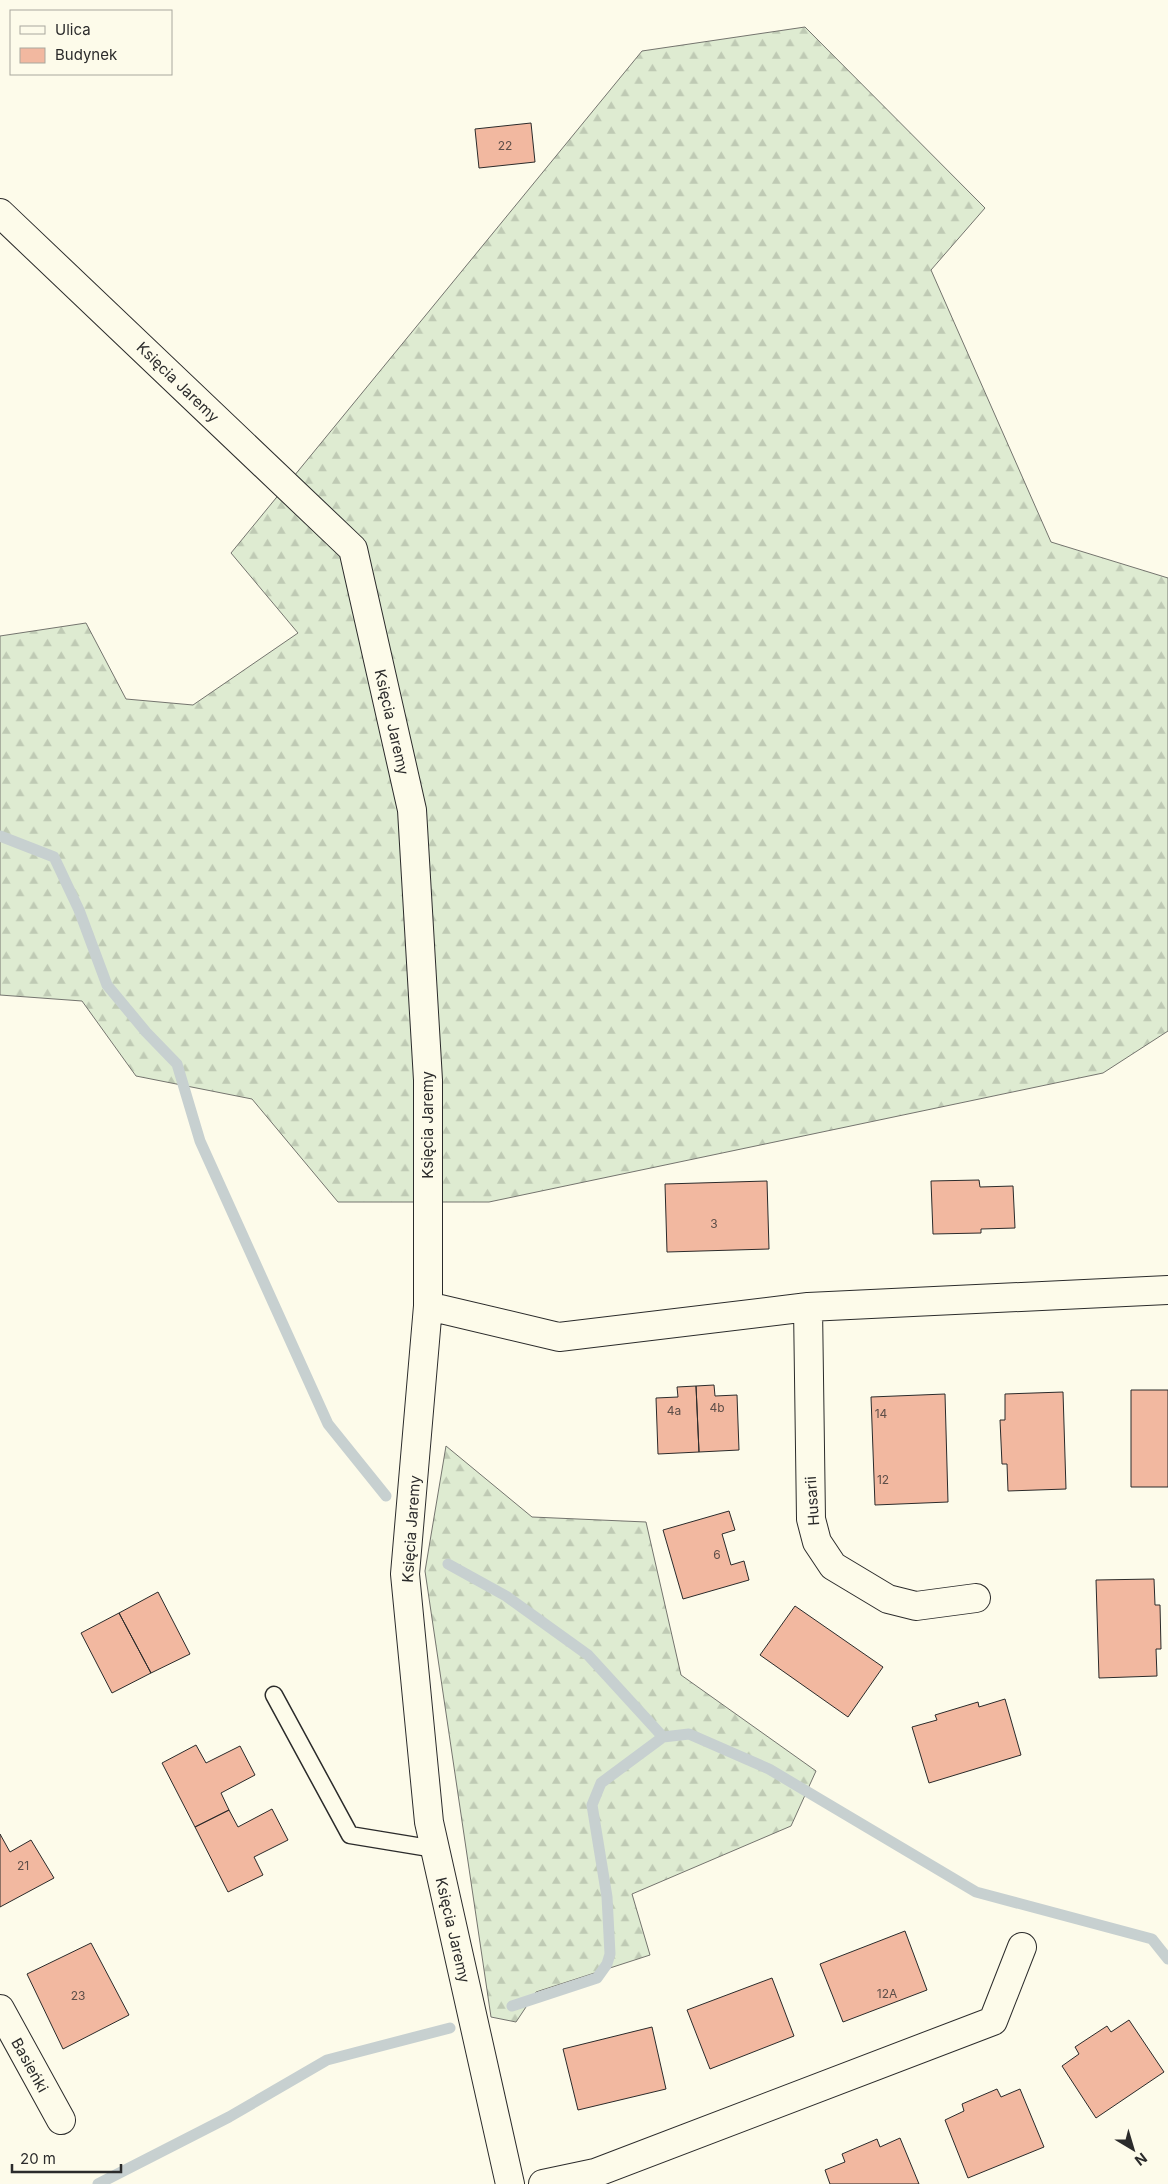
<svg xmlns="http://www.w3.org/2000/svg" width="1168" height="2184" viewBox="0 0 1168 2184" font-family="Inter,sans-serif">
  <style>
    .forest { fill: url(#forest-firs); stroke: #74746e }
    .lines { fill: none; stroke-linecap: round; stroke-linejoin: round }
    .stream { stroke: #c7d0d0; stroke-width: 11 }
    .building { fill: #f2b8a0; stroke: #2b2b2b }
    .service-casing { stroke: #2b2b2b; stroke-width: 19 }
    .minor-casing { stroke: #2b2b2b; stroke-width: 30 }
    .service { stroke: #fdfbea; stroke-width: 16 }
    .minor { stroke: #fdfbea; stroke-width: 28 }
    .labels { text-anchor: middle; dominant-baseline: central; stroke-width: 4; stroke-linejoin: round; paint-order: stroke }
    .number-label { font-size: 12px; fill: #5d4e48 }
    .street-label { font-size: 15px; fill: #2b2b2b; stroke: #fdfbea }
  </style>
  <defs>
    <pattern id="forest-firs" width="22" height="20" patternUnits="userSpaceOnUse" patternTransform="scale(1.25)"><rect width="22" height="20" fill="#deebd1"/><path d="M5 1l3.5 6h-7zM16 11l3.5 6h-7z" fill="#bfcab4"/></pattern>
  </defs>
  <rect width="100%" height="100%" fill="#fdfbea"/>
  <!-- forest -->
  <path class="forest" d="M805 27 985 208 931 270 1051 542 1168 578V1031L1103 1073 489 1202H338L252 1099 136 1076 82 1001 0 995V636L86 623 126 699 193 705 298 633 231 553 642 51Z
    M446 1446 532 1517 646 1522 681 1675 816 1771 791 1826 632 1894 650 1955 536 1992 516 2022 491 2017 425 1571Z"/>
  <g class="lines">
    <!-- stream -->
    <path class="stream" d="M0 836 54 857 79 910 107 985 146 1032 177 1064 200 1141 328 1424 386 1496
      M448 1564 506 1596 588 1655 663 1737
      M512 2006 597 1978 607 1964 610 1954 607 1897 592 1805 601 1783 663 1737 689 1734 769 1769 976 1892 1152 1939 1168 1959
      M98 2184 229 2117 327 2060 450 2028"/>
  </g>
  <!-- building -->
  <path class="building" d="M531 123 535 162 479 168 475 129Z
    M979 1180 980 1187 1013 1186 1015 1228 981 1229V1233L933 1234 931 1181Z
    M767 1181 769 1249 667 1252 665 1184Z
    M714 1385 715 1396 737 1395 739 1450 699 1452 696 1386Z
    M696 1386 699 1452 658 1454 656 1398 678 1397 677 1387Z
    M1131 1390H1168V1487H1131Z
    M1063 1392 1066 1489 1008 1491 1007 1464H1002L1000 1420H1005V1394Z
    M945 1394 948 1502 875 1505 871 1397Z
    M729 1511 735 1530 722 1534 731 1565 744 1561 749 1580 683 1599 663 1530Z
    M1154 1579 1155 1605H1160L1161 1649H1156L1157 1676 1099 1678 1096 1580Z
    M158 1592 190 1654 151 1673 119 1613Z
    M795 1606 883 1667 848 1717 760 1655Z
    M119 1613 151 1673 112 1693 81 1633Z
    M1005 1699 1021 1755 929 1783 912 1727 937 1720 935 1715 978 1702 979 1707Z
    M196 1745 206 1763 240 1746 255 1775 221 1793 229 1810 195 1827 162 1763Z
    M272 1809 288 1840 254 1857 263 1875 228 1892 195 1827 229 1810 238 1827Z
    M0 1834 10 1852 31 1840 54 1878 0 1907Z
    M905 1931 927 1990 843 2022 820 1964Z
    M91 1943 129 2015 63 2049 27 1974Z
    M772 1978 794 2036 710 2069 687 2010Z
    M1129 2020 1164 2072 1096 2118 1062 2066 1079 2054 1075 2047 1107 2026 1111 2032Z
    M652 2027 666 2089 578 2110 563 2049Z
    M997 2089 1001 2097 1020 2089 1044 2147 968 2178 945 2120 964 2111 962 2104Z
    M900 2138 919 2184H830L825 2170 845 2162 842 2154 877 2139 880 2147Z"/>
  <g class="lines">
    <defs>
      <path id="service" d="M274 1695 350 1835 435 1849"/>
      <path id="minor" d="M0 213 353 549 412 810 428 1080V1306L405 1574 429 1822 510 2184
        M428 1306 559 1337 808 1307 1168 1290
        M808 1307 811 1519 817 1542 833 1566 888 1599 916 1606 976 1598
        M0 2009 61 2120
        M543 2184 595 2173 993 2021 1022 1947"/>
    </defs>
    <!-- service casing -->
    <use href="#service" class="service-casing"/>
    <!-- minor casing -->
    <use href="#minor" class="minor-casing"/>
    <!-- service -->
    <use href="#service" class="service"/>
    <!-- minor -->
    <use href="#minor" class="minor"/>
  </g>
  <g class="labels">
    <!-- number labels -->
    <g class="number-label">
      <text x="505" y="145">22</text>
      <text x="714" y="1223">3</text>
      <text x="717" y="1407">4b</text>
      <text x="674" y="1410">4a</text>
      <text x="881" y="1413">14</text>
      <text x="883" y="1479">12</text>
      <text x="717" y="1554">6</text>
      <text x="23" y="1865">21</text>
      <text x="887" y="1993">12A</text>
      <text x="78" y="1995">23</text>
    </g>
    <!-- street labels -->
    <g class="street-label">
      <text transform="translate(178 382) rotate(44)">Księcia Jaremy</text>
      <text transform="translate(392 722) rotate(77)">Księcia Jaremy</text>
      <text transform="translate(427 1125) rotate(-90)">Księcia Jaremy</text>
      <text transform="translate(812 1501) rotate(-94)">Husarii</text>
      <text transform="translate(411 1529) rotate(-86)">Księcia Jaremy</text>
      <text transform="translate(453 1930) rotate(77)">Księcia Jaremy</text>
      <text transform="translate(30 2065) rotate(61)">Basieńki</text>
    </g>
  </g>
  <!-- legend -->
  <rect x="10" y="10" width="162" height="65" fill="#fdfbea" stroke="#a9a89e"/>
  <rect x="20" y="26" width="25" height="8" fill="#fdfbea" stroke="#a9a89e"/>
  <text x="55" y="35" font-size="15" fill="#2b2b2b">Ulica</text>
  <rect x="20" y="48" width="25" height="15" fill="#f2b8a0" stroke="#a9a89e"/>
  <text x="55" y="60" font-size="15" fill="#2b2b2b">Budynek</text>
  <!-- north arrow -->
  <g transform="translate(1133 2149) rotate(142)" stroke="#fdfbea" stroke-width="4" paint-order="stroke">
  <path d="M0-4L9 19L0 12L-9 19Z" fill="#2b2b2b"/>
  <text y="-8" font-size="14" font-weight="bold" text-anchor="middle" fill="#2b2b2b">N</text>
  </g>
  <!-- scale -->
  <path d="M12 2164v8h109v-8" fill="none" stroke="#2b2b2b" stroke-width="2.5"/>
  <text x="20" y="2164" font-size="15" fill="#2b2b2b" stroke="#fdfbea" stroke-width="4" paint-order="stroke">20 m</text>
</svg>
